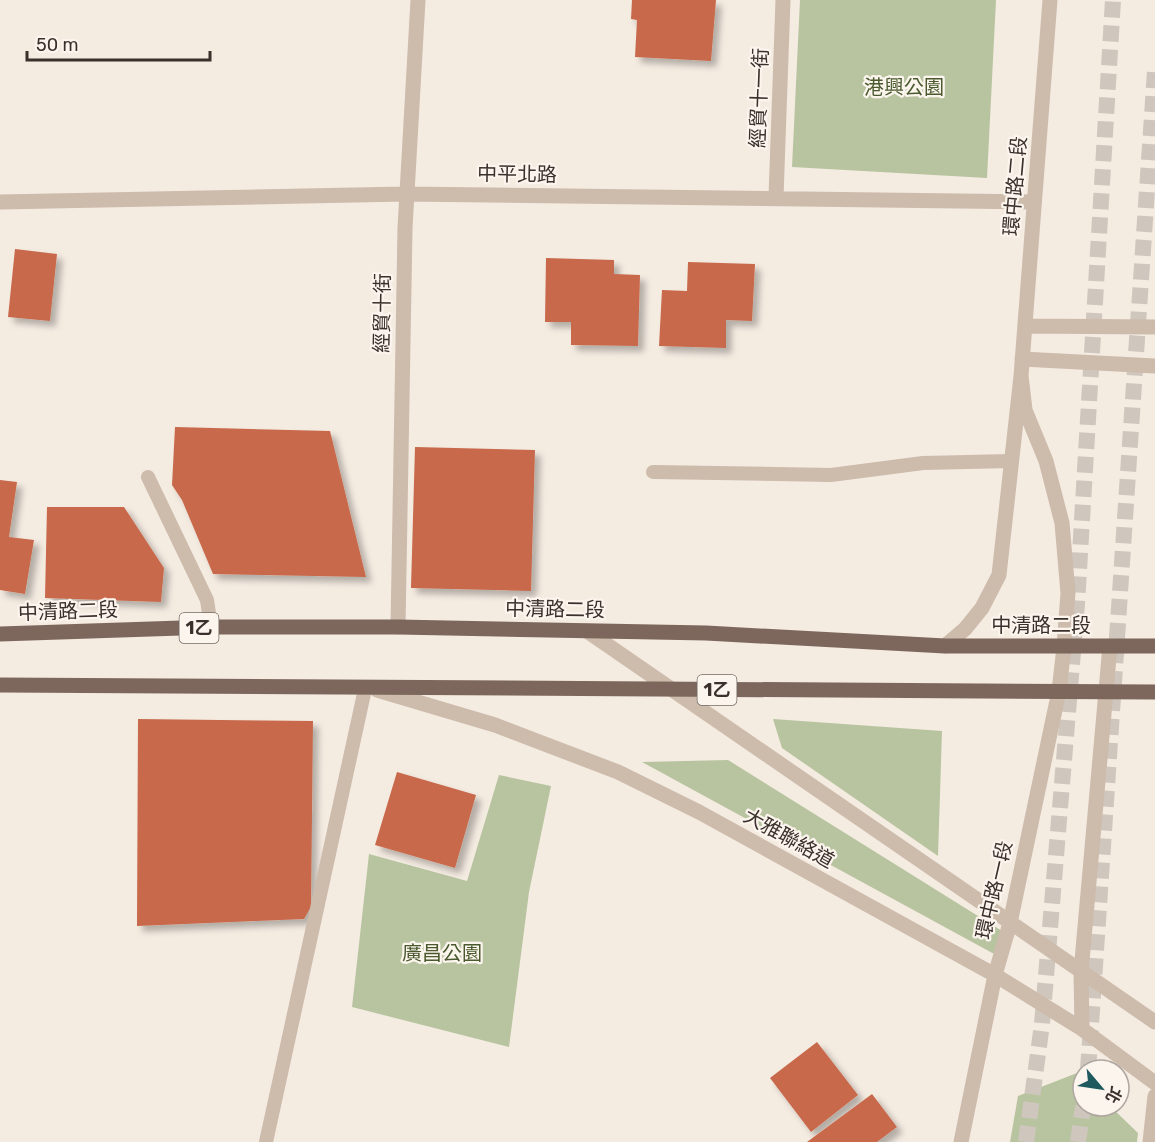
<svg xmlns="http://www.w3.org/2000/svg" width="1155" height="1142" viewBox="0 0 1155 1142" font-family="Rubik,'Noto Sans TC',sans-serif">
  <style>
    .green { fill: #b8c4a0 }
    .building { fill: #c8694b; filter: url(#shadow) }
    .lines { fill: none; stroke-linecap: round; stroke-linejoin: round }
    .trunk-tunnel { stroke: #cfc6bd; stroke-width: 16; stroke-dasharray: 16 8; stroke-linecap: butt }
    .service { stroke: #cdbbac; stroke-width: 14 }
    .minor { stroke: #cdbbac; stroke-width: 15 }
    .tertiary { stroke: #cdbbac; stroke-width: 15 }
    .primary { stroke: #7d675c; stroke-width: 15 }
    .labels { text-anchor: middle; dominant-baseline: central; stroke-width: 4.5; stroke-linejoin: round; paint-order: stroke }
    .shield { fill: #fbf5ee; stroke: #756b66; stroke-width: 1.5 }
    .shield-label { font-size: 18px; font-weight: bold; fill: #3b302b }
    .park-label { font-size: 20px; fill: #4a5a2e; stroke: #fbf5ee }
    .street-label { font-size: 20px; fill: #3b302b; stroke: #fbf5ee }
  </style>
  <defs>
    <filter id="shadow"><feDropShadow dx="5.5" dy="5.5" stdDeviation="3" flood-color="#0004"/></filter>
  </defs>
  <rect width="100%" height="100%" fill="#f4ebe1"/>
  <!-- green -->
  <path class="green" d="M800 0H996L987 178 792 167Z
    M773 719 942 731 938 856 782 748Z
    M728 760 1002 931 996 955 642 762Z
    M499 775 551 786 529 892 509 1047 352 1007 369 854 467 881Z
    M1077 1073 1083 1079V1106H1110L1138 1133 1137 1142H1010L1018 1096Z"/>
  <!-- building -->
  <path class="building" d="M632 0H716L711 61 635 57 637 20 631 19Z
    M15 249 57 254 50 321 8 317Z
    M546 258 614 260V274L640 275 638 346 571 345V322H545Z
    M688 262 755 264 752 321 726 320V348L659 346 662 290 687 291Z
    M175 427 330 431 366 577 213 574 182 500 172 485Z
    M415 447 535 450 531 591 411 588Z
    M0 480 17 482 9 537 34 540 25 594 0 590Z
    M47 507H124L164 568 161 602 45 598Z
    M138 719 313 721 311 907 304 919 137 926Z
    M397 772 476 795 455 868 375 845Z
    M817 1042 858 1095 811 1132 770 1078Z
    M872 1094 897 1127 877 1142H807Z"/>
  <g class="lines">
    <!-- trunk-tunnel -->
    <path class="trunk-tunnel" d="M1088 1070 1155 71
      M1026 1142 1042 1024 1077 604 1113 0
      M1078 1142 1083 1106"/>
    <!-- service -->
    <path class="service" d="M653 472 831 475 923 463 1011 461
      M148 477 207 600 211 627
      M266 1142 365 689"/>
    <!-- minor -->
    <path class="minor" d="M776 197 783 0
      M0 202 406 194 1034 202
      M398 627 405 228 418 0"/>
    <!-- tertiary -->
    <path class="tertiary" d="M1025 326 1155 327
      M1022 359 1155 366
      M587 631 1155 1022
      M945 646 965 629 982 608 999 575 1021 376 1050 0
      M377 690 495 725 618 772 699 812 995 975 1082 1029 1155 1083
      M1082 1029 1081 972 1110 646
      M961 1142 995 975 1010 923 1059 691 1064 647 1068 593 1062 523 1046 461 1025 410 1021 376
      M1150 1142 1155 1096"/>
    <!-- primary -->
    <path class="primary" d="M0 634 211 627H398L706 633 945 646H1155
      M0 685 1155 692"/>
  </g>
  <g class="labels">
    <!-- shield labels -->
    <g class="shield">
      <rect x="179.5" y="613" width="39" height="30" rx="4.5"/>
      <rect x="697.5" y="675" width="39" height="30" rx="4.5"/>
    </g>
    <g class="shield-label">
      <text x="199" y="628">1乙</text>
      <text x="717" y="690">1乙</text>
    </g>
    <!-- park labels -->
    <g class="park-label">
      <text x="904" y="87">港興公園</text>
      <text x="442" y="953">廣昌公園</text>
    </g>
    <!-- street labels -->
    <g class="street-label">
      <text transform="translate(759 98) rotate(-88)">經貿十一街</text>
      <text transform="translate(517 174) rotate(1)">中平北路</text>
      <text transform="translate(1015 186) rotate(-85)">環中路二段</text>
      <text transform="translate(382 313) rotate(-89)">經貿十街</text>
      <text transform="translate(555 609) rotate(1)">中清路二段</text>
      <text transform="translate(68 611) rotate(-2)">中清路二段</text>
      <text x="1041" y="625">中清路二段</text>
      <text transform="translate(789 838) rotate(29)">大雅聯絡道</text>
      <text transform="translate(994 890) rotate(-77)">環中路一段</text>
    </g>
  </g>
  <!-- north arrow -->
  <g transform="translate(1101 1088) rotate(119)"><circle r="28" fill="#fbf5ee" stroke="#aea6a0" stroke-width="1.5"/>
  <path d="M0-4.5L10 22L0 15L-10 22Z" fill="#1f5a5e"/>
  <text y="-9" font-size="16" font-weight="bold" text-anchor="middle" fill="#3b302b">北</text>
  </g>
  <!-- scale -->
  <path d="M27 51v9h183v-9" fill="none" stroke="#3b302b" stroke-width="3"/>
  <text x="36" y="51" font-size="18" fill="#3b302b" stroke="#fbf5ee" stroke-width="4.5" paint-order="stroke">50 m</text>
</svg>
